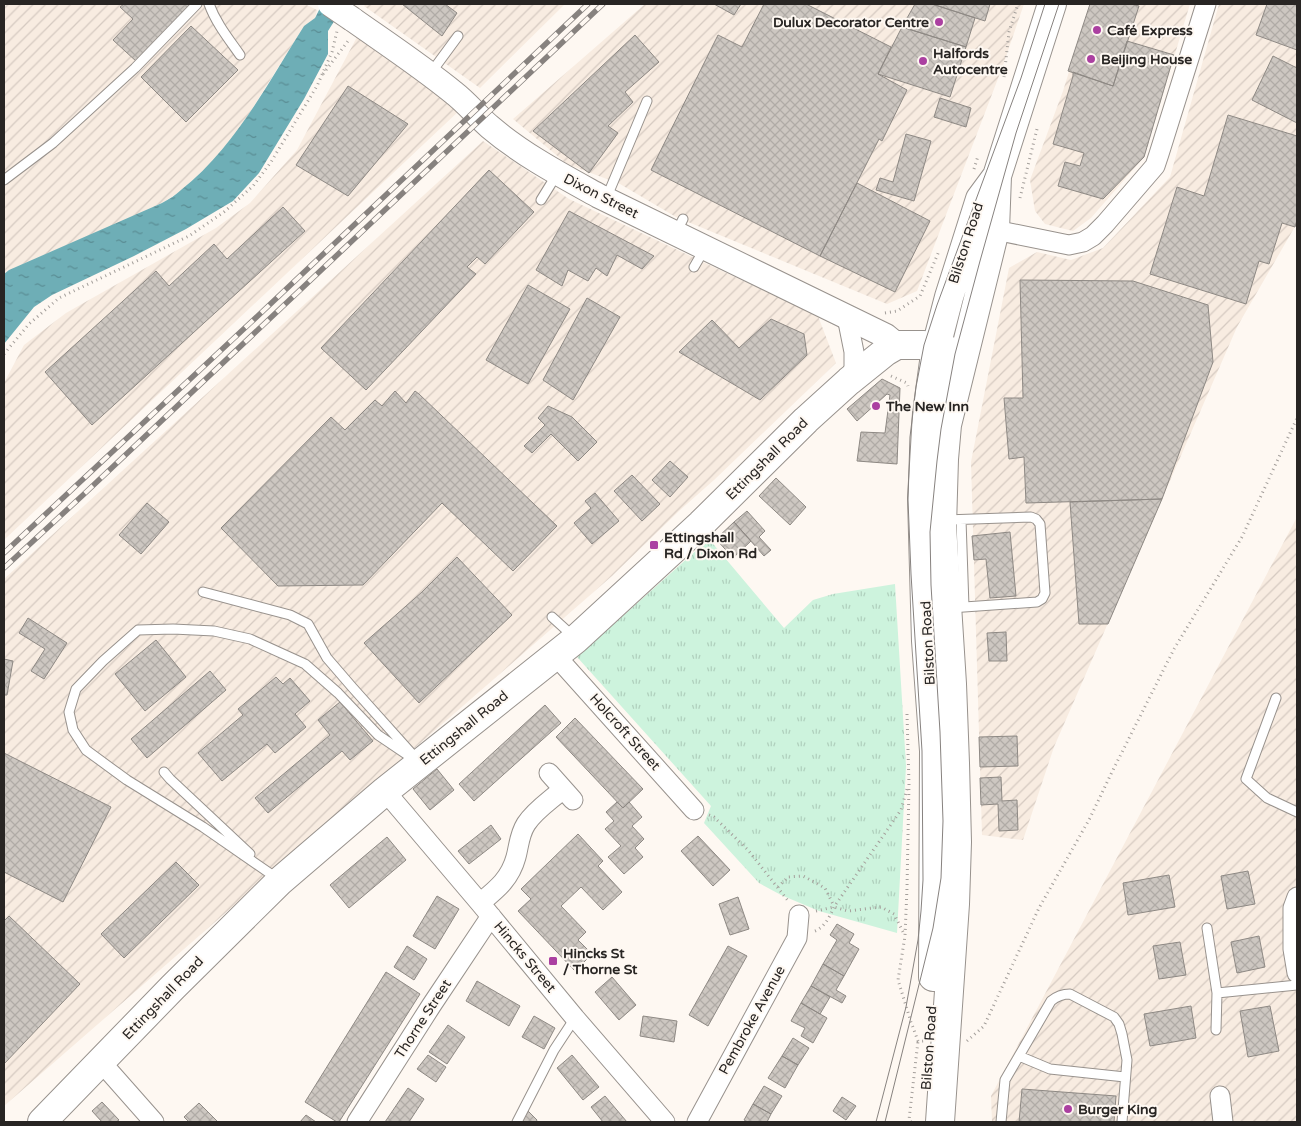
<svg xmlns="http://www.w3.org/2000/svg" width="1301" height="1126" viewBox="0 0 1301 1126" font-family="'Varela Round',sans-serif">
  <style>
    .industrial { fill: url(#industrial-furrows) }
    .park { fill: url(#park-tufts) }
    .water { fill: url(#water-ripples) }
    .building { fill: url(#building-cross-hatch); stroke: #8e8984 }
    .lines { fill: none; stroke-linecap: round; stroke-linejoin: round }
    .service-casing { stroke: #98928d; stroke-width: 11 }
    .minor-casing { stroke: #98928d; stroke-width: 21 }
    .tertiary-casing { stroke: #98928d; stroke-width: 26 }
    .primary-casing { stroke: #98928d; stroke-width: 30 }
    .trunk-casing { stroke: #98928d; stroke-width: 30 }
    .path { stroke: #a49f9b; stroke-width: 3; stroke-dasharray: 1 4; stroke-linecap: butt }
    .service { stroke: #fff; stroke-width: 9 }
    .minor { stroke: #fff; stroke-width: 19 }
    .tertiary { stroke: #fff; stroke-width: 24 }
    .primary { stroke: #fff; stroke-width: 28 }
    .trunk { stroke: #fff; stroke-width: 28 }
    .tram { stroke: #87827f; stroke-width: 1 }
    .rail-casing { stroke: #87827f; stroke-width: 5.5 }
    .rail { stroke: #fef8f2; stroke-width: 4; stroke-dasharray: 11; stroke-linecap: butt }
    .tertiary-bridge-casing { stroke: #98928d; stroke-width: 26; stroke-linecap: butt }
    .tertiary-bridge { stroke: #fff; stroke-width: 24 }
    .poi-dot { fill: #ab40a1; stroke: #fef8f2; stroke-width: 2 }
    .labels { text-anchor: middle; dominant-baseline: central; stroke-width: 4; stroke-linejoin: round; paint-order: stroke }
    .poi-label { font-size: 14px; font-weight: bold; fill: #282523; stroke: #fef8f2; text-anchor: start }
    .street-label { font-size: 14px; fill: #282523; stroke: #fef8f2 }
  </style>
  <defs>
    <pattern id="industrial-furrows" width="10" height="10" patternUnits="userSpaceOnUse" patternTransform="scale(1.25)"><rect width="10" height="10" fill="#f8ece1"/><path d="M-1 1l2-2M0 10L10 0M9 11l2-2" fill="none" stroke="#d5cac1"/></pattern>
    <pattern id="park-tufts" width="24" height="20" patternUnits="userSpaceOnUse" patternTransform="scale(1.25)"><rect width="24" height="20" fill="#cdf3dd"/><path d="M3 7l-1-3M5 7V3M7 7l1-3M15 17l-1-3M17 17v-4M19 17l1-3" fill="none" stroke="#b0d0bd"/></pattern>
    <pattern id="water-ripples" width="26" height="14" patternUnits="userSpaceOnUse" patternTransform="scale(1.25)"><rect width="26" height="14" fill="#6eaeb6"/><path d="M2 4q2-2 4 0t4 0M15 11q2-2 4 0t4 0" fill="none" stroke="#5a8d94"/></pattern>
    <pattern id="building-cross-hatch" width="8" height="8" patternUnits="userSpaceOnUse" patternTransform="scale(1.25)"><rect width="8" height="8" fill="#cdc7c1"/><path d="M0 0l8 8M0 8l8-8" fill="none" stroke="#b0aba6"/></pattern>
  </defs>
  <rect width="100%" height="100%" fill="#fef8f2"/>
  <!-- industrial -->
  <path class="industrial" d="M4 4H305L317 10 315 18 304 26 242 125 213 161 181 191 162 203 122 221 107 229 93 234 9 270 4 274Z
    M366 4H565L480 88 364 6Z
    M645 4H1024L1002 68 917 291 887 304 676 217 620 184 567 164 513 119Z
    M1090 4H1190L1144 157 1091 218 1073 231 1045 224 1035 211 1030 180 1063 91Z
    M1219 4H1297V223L1237 327 1054 747 1023 840 982 835 971 462 1009 268 1037 252 1071 260 1103 248 1170 177Z
    M357 37 461 109 4 540V383L24 345 66 313 216 228 250 203 297 150Z
    M483 141 569 199 818 316 836 363 714 480 679 511 612 576 4 1106V579Z
    M1297 517V1122H992L991 1096Z"/>
  <!-- park -->
  <path class="park" d="M709 539 784 628 813 600 833 594 895 584 906 766 897 933 819 911 781 895 759 883 704 823 711 806 577 657Z"/>
  <!-- water -->
  <path class="water" d="M322 4H345L328 31V54L304 99 259 173 233 201 186 229 134 256 52 295 34 307 4 344V274L9 270 162 203C169 199 176 195 181 190 235 147 268 83 304 26L315 18Z"/>
  <!-- building -->
  <path class="building" d="M124 4H192L137 62 113 40 133 19 120 7Z
    M402 4H445L457 13 442 36Z
    M714 4H741L734 15Z
    M764 4H806L891 47 878 74 907 90 882 141 879 139 820 256 651 170 718 35 742 47Z
    M915 4H932L975 18 966 47 902 27Z
    M932 4H990L985 21Z
    M1090 4H1131L1139 6 1113 86 1068 71Z
    M1267 4H1297V50L1256 35Z
    M191 26 238 70 186 122 141 77Z
    M902 27 966 47 950 97 878 74Z
    M635 35 659 62 625 92 633 102 608 126 618 133 589 173 533 131Z
    M1127 41 1174 55 1144 157 1103 199 1058 186 1065 162 1080 166 1084 153 1053 144 1073 76V72L1113 86Z
    M1273 56 1297 68V123L1252 100Z
    M348 86 408 124 348 196 296 165Z
    M940 98 971 108 966 127 934 117Z
    M1228 115 1297 136V220L1295 227 1282 223 1269 264 1259 261 1246 304 1150 274 1177 187 1204 196Z
    M906 134 931 141 914 201 876 190 880 178 893 182Z
    M489 170 534 212 485 264 477 257 467 267 476 274 366 390 321 348Z
    M857 183 930 221 895 292 820 256Z
    M283 207 305 231 92 425 45 372 156 271 169 286 214 244 227 259Z
    M569 211 654 256 642 269 617 255 607 276 596 268 588 281 568 270 562 286 536 270Z
    M1020 280 1133 281 1208 305 1213 362 1162 499 1026 503 1024 457 1009 459 1004 398H1023Z
    M528 285 570 309 528 384 486 360Z
    M587 298 620 317 573 400 543 380Z
    M771 319 804 334 807 355 760 400 679 352 712 320 739 348Z
    M882 379 900 388 897 464 857 461 861 432 885 433 890 395 887 394 857 421 847 409Z
    M395 391 406 403 415 391 419 394 557 526 513 571 442 503 363 585 278 586 221 528 331 417 345 430 375 400 382 406Z
    M548 406 572 417 597 442 578 461 551 434 532 453 524 446 545 425 538 418Z
    M670 461 688 477 670 497 652 480Z
    M632 475 660 504 642 521 614 491Z
    M776 478 806 507 790 525 759 496Z
    M595 493 619 521 592 544 574 523 591 508 585 501Z
    M1162 499 1108 624H1079L1070 502Z
    M147 503 169 522 141 554 119 535Z
    M747 511 765 531 759 537 771 550 764 556 734 522Z
    M734 522 751 541 733 558 716 539Z
    M1010 532 1016 596 990 598 986 559 974 560 972 536Z
    M457 557 512 615 419 703 364 643 422 592Z
    M28 618 67 643 44 679 31 671 45 649 19 633Z
    M1006 632 1007 661H989L987 633Z
    M156 640 186 677 145 711 115 674Z
    M4 659 13 661 7 695H4Z
    M210 671 226 690 147 758 131 739Z
    M276 677 283 684 290 678 310 701 295 714 306 727 275 753 267 744 222 781 198 753 243 715 238 709Z
    M340 702 373 741 350 760 342 751 268 813 255 798 330 735 318 720Z
    M545 705 561 723 474 801 459 784Z
    M575 718 643 789 623 808 556 737Z
    M1017 736 1018 766 980 767 979 737Z
    M4 753 111 807 63 902 4 872Z
    M437 769 454 790 430 810 413 789Z
    M1001 777 1002 801 1017 800 1018 830 999 831 998 804 981 805 980 778Z
    M617 802 623 808 629 802 642 817 632 826 644 839 635 848 643 857 624 874 608 857 621 846 605 829 614 821 606 812Z
    M491 825 501 839 469 864 458 851Z
    M578 834 603 861 598 866 622 892 603 910 581 887 561 906 586 932 578 940 592 954 575 971 518 911 531 899 521 889Z
    M698 836 730 870 713 886 681 851Z
    M387 837 406 860 349 908 330 885Z
    M176 862 199 885 124 958 101 934Z
    M1248 871 1255 904 1227 909 1221 876Z
    M1169 875 1175 907 1128 915 1123 883Z
    M437 896 459 909 435 949 413 936Z
    M738 897 749 929 730 935 719 904Z
    M9 916 80 984 4 1064V921Z
    M837 924 854 934 849 943 859 949 844 976 823 964 837 940 830 935Z
    M1259 936 1265 967 1237 973 1231 942Z
    M1180 942 1186 975 1159 979 1153 946Z
    M407 946 427 959 414 980 394 967Z
    M728 946 747 956 708 1026 689 1015Z
    M823 964 844 976 836 990 846 996 842 1003 811 986Z
    M386 972 420 994 339 1122H337L305 1102Z
    M612 977 636 1005 619 1020 595 992Z
    M477 981 520 1006 509 1026 466 1001Z
    M811 986 830 997 820 1014 801 1003Z
    M801 1003 827 1018 813 1043 801 1036 805 1028 791 1021Z
    M1191 1006 1196 1038 1150 1046 1144 1014Z
    M1270 1006 1279 1051 1248 1057 1240 1011Z
    M534 1016 555 1028 544 1049 522 1037Z
    M643 1016 677 1021 674 1042 640 1036Z
    M448 1025 465 1037 447 1064 429 1052Z
    M793 1038 809 1048 798 1065 782 1056Z
    M428 1055 446 1067 436 1082 417 1069Z
    M572 1055 599 1087 583 1100 557 1068Z
    M782 1056 798 1065 785 1088 768 1078Z
    M764 1086 782 1096 771 1114 753 1104Z
    M408 1088 424 1099 409 1122H385Z
    M1022 1089 1116 1096 1114 1122H1019Z
    M605 1096 627 1122H603L591 1107Z
    M842 1097 856 1106 846 1120 833 1111Z
    M102 1102 119 1120 116 1122H102L92 1111Z
    M199 1103 218 1122H189L184 1117Z
    M753 1104 771 1114 767 1122H748L744 1120Z
    M527 1110 537 1120 536 1122H522L521 1121Z
    M306 1115 316 1122H300Z"/>
  <g class="lines">
    <defs>
      <path id="service" d="M209 4C216 23 228 38 240 55
        M430 74 458 36
        M4 180 53 143 135 68 197 4
        M606 199 647 101
        M541 200 557 174
        M676 233 683 219
        M694 267 705 248
        M945 520 1031 517 1036 519 1040 524 1045 593 1042 599 1037 602 950 608
        M961 520 964 607
        M203 592 290 615 308 624 327 658 352 687 412 754
        M552 617 574 637
        M1276 698 1246 779 1267 798 1297 812
        M164 772 170 779 250 854
        M278 879 203 827 127 780 86 750 73 730 69 712 76 689 103 661 138 630 173 629 214 631 250 639 305 664 338 693 378 735 418 762
        M1207 928 1217 993 1297 985
        M1216 1030 1217 993
        M1019 1056 1050 1069 1125 1077
        M517 1122 554 1050 575 1018
        M1001 1122 1005 1080 1051 1001C1057 996 1062 994 1070 994L1114 1017 1119 1024 1122 1034 1127 1060 1122 1122"/>
      <path id="minor" d="M995 230 1069 245 1083 242 1093 236 1105 224 1155 166 1159 154 1206 4
        M847 317 854 352V368L849 381
        M555 655 694 810
        M549 773 573 800
        M385 791 480 903 575 1018 665 1122
        M1297 897 1293 908V949L1297 973
        M480 903C497 889 510 879 516 857 519 846 519 835 526 824 535 810 551 800 563 789
        M101 1062 154 1122
        M1220 1096 1223 1122
        M357 1122 431 1006 491 916
        M697 1122 797 938 799 915"/>
      <path id="tertiary" d="M352 19C386 43 421 66 454 93 467 103 477 116 490 127 523 155 561 175 599 196L886 336 897 345"/>
      <path id="primary" d="M42 1122 173 987 280 881 385 791 576 639 701 524 806 420 849 381 885 352 897 345H924L936 347 950 351 963 358"/>
      <path id="trunk" d="M933 977 934 751 926 641 922 498 927 413 936 347 949 297 980 199 997 176
        M940 1122 955 904 957 842 955 763 952 684 942 526 944 459 947 425 995 230 997 176 1052 4"/>
    </defs>
    <!-- service casing -->
    <use href="#service" class="service-casing"/>
    <!-- minor casing -->
    <use href="#minor" class="minor-casing"/>
    <!-- tertiary casing -->
    <use href="#tertiary" class="tertiary-casing"/>
    <!-- primary casing -->
    <use href="#primary" class="primary-casing"/>
    <!-- trunk casing -->
    <use href="#trunk" class="trunk-casing"/>
    <!-- path -->
    <path class="path" d="M323 74 348 41
      M1004 77 1009 32 1018 4
      M974 169 978 156
      M1020 198 1037 129
      M885 313 897 311 920 296 939 251
      M4 354 29 324 59 298 189 236 224 212 253 186 271 162 317 86 332 52 337 31
      M891 376 907 383 908 386
      M907 714 909 784 907 888 905 936 898 980 911 1022 918 1041H924
      M709 815 714 817 748 850 789 902
      M778 887 788 877 803 876 825 888 834 906
      M816 911 834 907 848 911 881 907 894 914 904 934
      M815 931C825 927 830 916 834 907L901 810 907 789
      M967 1041 984 1026 1039 908 1090 818 1111 774 1174 649 1242 537 1297 418
      M911 1122 909 1120 918 1041"/>
    <!-- service -->
    <use href="#service" class="service"/>
    <!-- minor -->
    <use href="#minor" class="minor"/>
    <!-- tertiary -->
    <use href="#tertiary" class="tertiary"/>
    <!-- primary -->
    <use href="#primary" class="primary"/>
    <!-- trunk -->
    <use href="#trunk" class="trunk"/>
    <!-- tram -->
    <path class="tram" d="M876 1122 906 1007 918 940 921 911 923 880 922 751 911 574 908 500 910 437 916 387 924 345 937 305 1021 78 1045 4
      M885 1122 933 928 941 878 943 821 940 732 931 585 930 532 937 461 941 429 955 354 980 261 1016 133 1059 4"/>
    <defs>
      <path id="rail" d="M4 553 263 311 588 4
        M4 568 83 495 603 4"/>
    </defs>
    <!-- rail casing -->
    <use href="#rail" class="rail-casing"/>
    <!-- rail -->
    <use href="#rail" class="rail"/>
    <defs>
      <path id="tertiary-bridge" d="M330 4 352 19"/>
    </defs>
    <!-- tertiary-bridge casing -->
    <use href="#tertiary-bridge" class="tertiary-bridge-casing"/>
    <!-- tertiary-bridge -->
    <use href="#tertiary-bridge" class="tertiary-bridge"/>
  </g>
  <!-- markers -->
  <g class="poi-dot">
    <circle cx="939" cy="22" r="5"/>
    <circle cx="1097" cy="30" r="5"/>
    <circle cx="1091" cy="59" r="5"/>
    <circle cx="923" cy="61" r="5"/>
    <circle cx="876" cy="406" r="5"/>
    <rect x="649" y="540" width="10" height="10" rx="2.5"/>
    <rect x="548" y="956" width="10" height="10" rx="2.5"/>
    <circle cx="1068" cy="1109" r="5"/>
  </g>
  <g class="labels">
    <!-- poi labels -->
    <g class="poi-label">
      <text x="929" y="22" text-anchor="end">Dulux Decorator Centre</text>
      <text x="1107" y="30">Café Express</text>
      <text x="933" y="53">Halfords<tspan x="933" dy="16">Autocentre</tspan></text>
      <text x="1101" y="59">Beijing House</text>
      <text x="886" y="406">The New Inn</text>
      <text x="664" y="537">Ettingshall<tspan x="664" dy="16">Rd / Dixon Rd</tspan></text>
      <text x="563" y="953">Hincks St<tspan x="563" dy="16">/ Thorne St</tspan></text>
      <text x="1078" y="1109">Burger King</text>
    </g>
    <!-- street labels -->
    <g class="street-label">
      <text transform="translate(601 196) rotate(27)">Dixon Street</text>
      <text transform="translate(966 243) rotate(-72)">Bilston Road</text>
      <text transform="translate(767 459) rotate(-45)">Ettingshall Road</text>
      <text transform="translate(928 643) rotate(-93)">Bilston Road</text>
      <text transform="translate(464 728) rotate(-39)">Ettingshall Road</text>
      <text transform="translate(625 732) rotate(48)">Holcroft Street</text>
      <text transform="translate(525 957) rotate(50)">Hincks Street</text>
      <text transform="translate(163 998) rotate(-46)">Ettingshall Road</text>
      <text transform="translate(423 1019) rotate(-57)">Thorne Street</text>
      <text transform="translate(752 1020) rotate(-61)">Pembroke Avenue</text>
      <text transform="translate(929 1048) rotate(-86)">Bilston Road</text>
    </g>
  </g>
  <!-- border -->
  <rect width="1301" height="1126" fill="none" stroke="#282523" stroke-width="10"/>
</svg>
